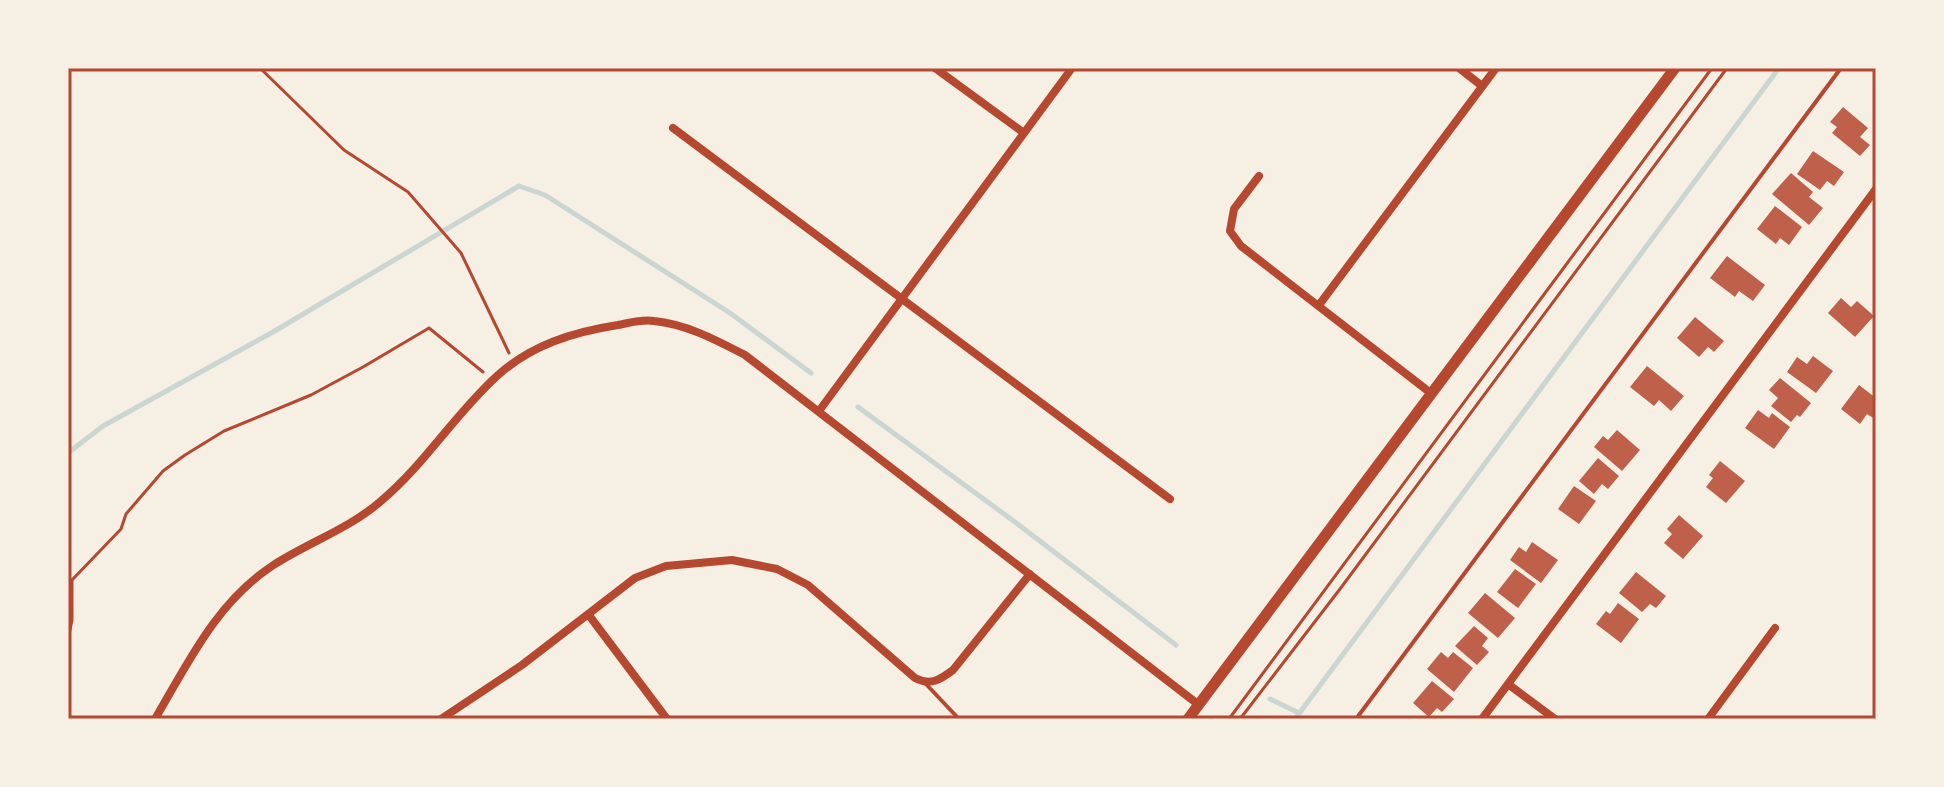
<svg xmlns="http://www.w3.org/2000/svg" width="1944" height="787" viewBox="0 0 1944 787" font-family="'Titillium Web',sans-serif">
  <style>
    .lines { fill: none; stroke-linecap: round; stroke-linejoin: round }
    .stream { stroke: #c9d6d2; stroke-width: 5 }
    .building { fill: #bf614a }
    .path { stroke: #b5482f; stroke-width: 3 }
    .service { stroke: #b5482f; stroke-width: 4 }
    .minor { stroke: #b5482f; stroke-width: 8 }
    .secondary { stroke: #b5482f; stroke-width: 11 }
    .neatline { fill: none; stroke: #b5482f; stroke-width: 3 }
  </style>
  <rect width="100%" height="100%" fill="#f6efe4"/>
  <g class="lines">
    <!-- stream -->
    <path class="stream" d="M858 407 1015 522 1176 645
      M68 453 103 426 273 332 519 186 545 195 730 313 811 373
      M1270 699 1299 713
      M1295 719 1779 68"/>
  </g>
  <!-- building -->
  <path class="building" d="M1843 107 1868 128 1860 137 1870 145 1860 156 1832 133 1837 127 1830 122Z
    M1813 151 1844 172 1834 186 1827 181 1820 190 1797 174Z
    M1791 173 1813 192 1809 197 1823 208 1809 225 1772 194Z
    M1775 206 1802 227 1789 245 1780 238 1776 244 1757 229Z
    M1727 256 1765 285 1753 301 1739 291 1735 297 1710 278Z
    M1841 298 1851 307 1857 301 1874 316 1855 337 1828 313Z
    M1695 317 1724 341 1714 352 1708 347 1699 357 1677 338Z
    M1813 356 1833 371 1816 393 1787 372 1797 357 1807 364Z
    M1647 366 1684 396 1671 411 1659 400 1654 406 1630 387Z
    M1780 378 1811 403 1800 417 1797 415 1791 422 1771 406 1778 398 1769 390Z
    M1859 385 1876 398V417L1875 419 1867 414 1860 424 1841 409Z
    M1758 410 1769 418 1772 413 1790 427 1774 449 1745 428Z
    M1617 430 1640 450 1622 471 1594 447 1603 436 1608 440Z
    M1598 458 1619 476 1608 489 1602 484 1594 494 1579 481Z
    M1720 461 1745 481 1726 503 1706 487 1713 478 1709 475Z
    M1574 486 1596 501 1579 524 1558 509Z
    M1679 515 1703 536 1683 559 1664 543 1672 534 1667 529Z
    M1532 542 1558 560 1541 583 1510 560 1519 547 1526 552Z
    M1515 569 1536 584 1518 608 1497 592Z
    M1636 572 1666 596 1656 608 1650 604 1642 612 1619 593Z
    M1485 593 1515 618 1498 638 1468 613Z
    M1618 603 1639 619 1621 643 1596 624 1606 611 1610 614Z
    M1474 626 1488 638 1482 646 1489 652 1477 665 1455 646Z
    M1441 652 1448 658 1453 652 1473 668 1454 692 1427 669Z
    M1432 681 1454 699 1442 712 1437 708 1429 717 1413 703Z"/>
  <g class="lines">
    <!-- path -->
    <path class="path" d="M260 68 344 150 408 192 461 253 509 353
      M68 640 72 620V580L121 529 126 514 163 471 185 455 224 431 311 395 363 367 429 328 483 372
      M1229 719 1712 68
      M1240 719 1340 589 1727 68"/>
    <!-- service -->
    <path class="service" d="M925 683 959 719
      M1356 719 1841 68"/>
    <!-- minor -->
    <path class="minor" d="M935 68 1024 133
      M1459 68 1482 86
      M673 128 1170 499
      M1259 176 1234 209 1230 231 1241 246 1432 394
      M1319 305 1496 68
      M819 411 1072 68
      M588 614 667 719
      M1508 684 1555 719
      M155 719C188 663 216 603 272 566 307 543 349 529 381 501 425 464 455 414 497 376 531 345 573 332 618 325 629 323 642 319 654 321 686 324 716 340 745 355L1199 705
      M441 719 522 665 635 578 666 566 732 560 777 569 808 585 915 678C930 686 940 680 953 670L1030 574
      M1482 719 1876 189
      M1708 719 1775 628"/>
    <!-- secondary -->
    <path class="secondary" d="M1188 719 1675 68"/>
  </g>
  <!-- border -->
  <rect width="1944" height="787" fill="none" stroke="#f6efe4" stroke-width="140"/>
  <rect x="70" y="70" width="1804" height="647" class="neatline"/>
</svg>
